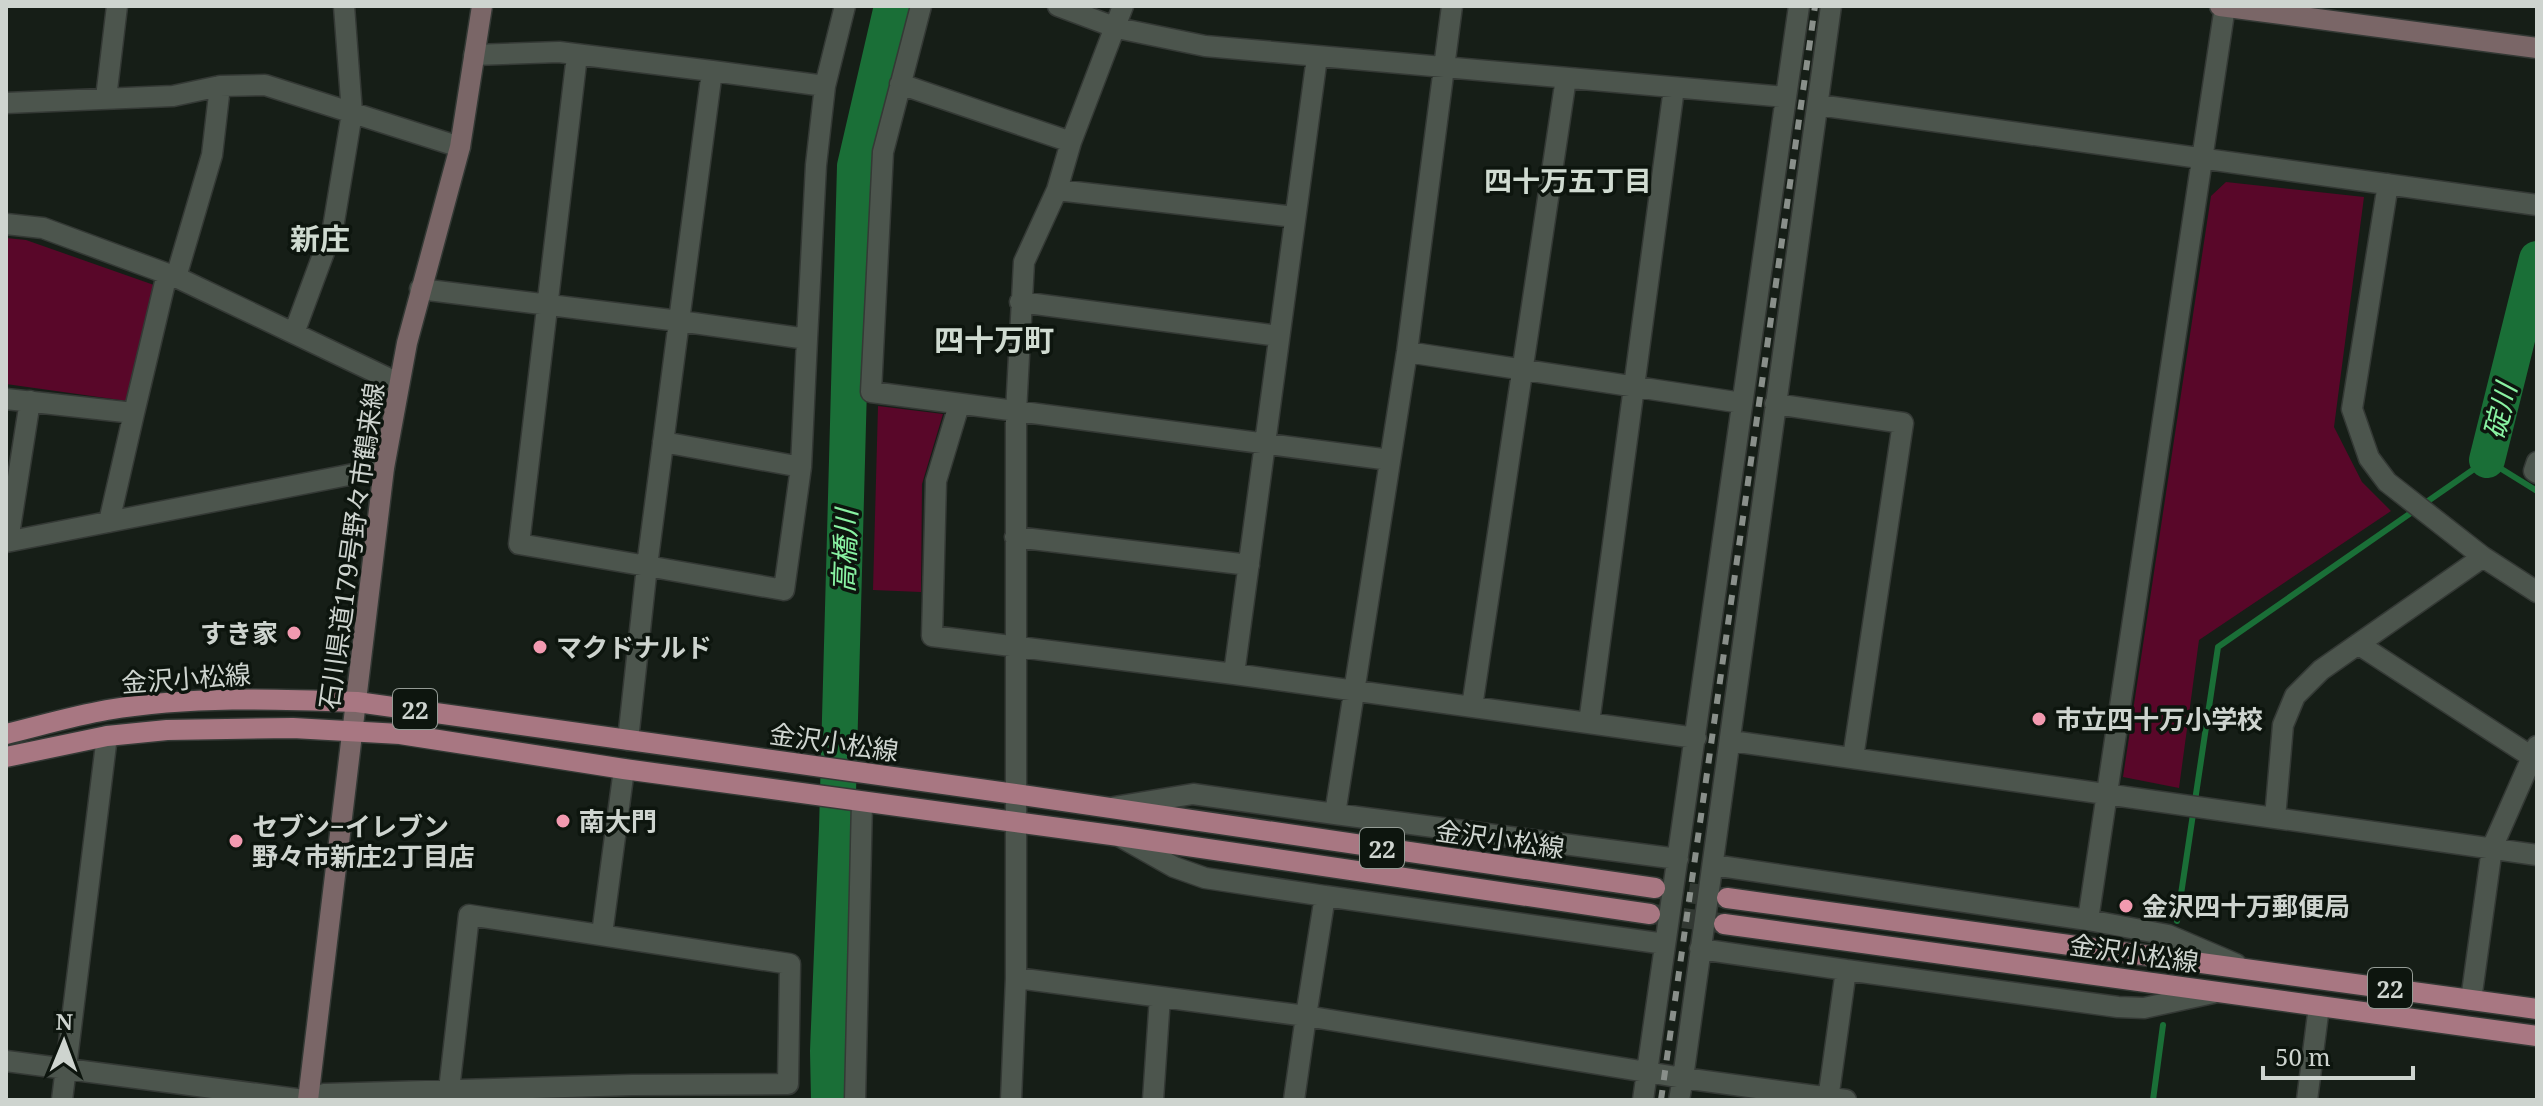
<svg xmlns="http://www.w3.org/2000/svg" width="2543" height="1106" viewBox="0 0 2543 1106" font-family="'Noto Serif','Noto Sans JP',serif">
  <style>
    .green { fill: #590729 }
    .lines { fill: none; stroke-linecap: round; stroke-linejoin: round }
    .stream { stroke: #1a6f37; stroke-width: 6 }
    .river { stroke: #1a6f37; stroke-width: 36 }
    .primary-tunnel { stroke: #323933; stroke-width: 20; stroke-dasharray: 20 10; stroke-linecap: butt }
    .street-casing { stroke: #343935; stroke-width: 23 }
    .secondary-casing { stroke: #343935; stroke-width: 23 }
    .primary-casing { stroke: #343935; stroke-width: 23 }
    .street { stroke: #4c554d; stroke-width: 20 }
    .secondary { stroke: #7a6667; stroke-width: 20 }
    .primary { stroke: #a87782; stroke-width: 20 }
    .rail { stroke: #898f8a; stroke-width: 6; stroke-dasharray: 10 10; stroke-linecap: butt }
    .poi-dot { fill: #f29ab0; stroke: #0d150e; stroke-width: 3 }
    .labels { text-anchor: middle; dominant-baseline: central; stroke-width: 7; stroke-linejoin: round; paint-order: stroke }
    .shield { fill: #0d150e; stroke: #949b95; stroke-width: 2 }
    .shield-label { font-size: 24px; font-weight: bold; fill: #ced4cf }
    .street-label { font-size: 26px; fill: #ced4cf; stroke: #0d150e }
    .poi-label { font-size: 26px; font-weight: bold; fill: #ced4cf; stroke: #0d150e; text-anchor: start }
    .neighbourhood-label { font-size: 28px; font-weight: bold; fill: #d0dbd1; stroke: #0d150e }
    .water-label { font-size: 28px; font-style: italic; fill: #89f2a2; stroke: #0d150e }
    .quarter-label { font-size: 30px; font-weight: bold; fill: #d0dbd1; stroke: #0d150e }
  </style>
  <rect width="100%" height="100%" fill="#161e17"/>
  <!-- green -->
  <path class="green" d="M2226 182 2364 197 2334 427 2362 482 2391 511 2199 640 2179 788 2123 777 2211 196Z
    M6 238 26 240 154 285 127 401 6 384Z
    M878 406 943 414 922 484 921 592 873 590Z"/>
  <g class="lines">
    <!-- stream -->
    <path class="stream" d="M2177 921 2218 647 2487 460 2537 491
      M2153 1100 2163 1025"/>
    <!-- river -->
    <path class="river" d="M2487 460 2537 259
      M829 1100 828 1051 837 829 855 166 892 6"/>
    <!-- primary-tunnel -->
    <path class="primary-tunnel" d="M1659 889 1726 898
      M1653 914 1720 923"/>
    <defs>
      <path id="street" d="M921 6 883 152 871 392 1390 460
        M1058 6 1117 28 1205 46 1786 97
        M1452 6 1407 352 1335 814 1678 859
        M2225 6 2088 920 2168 935 2236 964
        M474 55 559 52 712 71 679 321 807 339 801 467 784 590 647 566 628 740
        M712 71 825 86 816 165 807 339
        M900 84 1071 142
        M825 86 845 6
        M106 98 117 6
        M6 103 173 96 220 86 265 85 460 147
        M1818 105 2537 205
        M2388 184 2352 409 2369 458 2387 482 2483 557 2537 592
        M1057 190 1295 217
        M6 224 43 228 176 277 398 383
        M176 277 212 155 220 86
        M420 289 679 321 647 566 519 544 577 55
        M1020 302 1279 336
        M294 333 333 228 352 113 344 6
        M1407 352 1742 403
        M6 399 134 413 167 274
        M1775 404 1903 423 1853 758
        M959 405 936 481 932 636 1234 674 1696 738
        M663 442 801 467
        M2537 462 2534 471 2537 473
        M109 522 134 413
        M1015 537 1249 565
        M8 541 30 401
        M6 542 384 468
        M2358 644 2532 757
        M1234 674 1317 57
        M1472 707 1566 78
        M1589 723 1674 88
        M1731 741 2537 855
        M1114 807 1193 794 1335 814
        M2275 818 2283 725 2295 696 2321 670 2483 557
        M1713 865 2088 920
        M1325 896 1665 944
        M602 934 624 769
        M1700 949 1846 970 1828 1100
        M1846 970 2118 1007 2144 1008 2213 993
        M1016 978V412L1024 262 1057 190 1071 142 1123 6
        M2471 1000 2492 848 2537 746
        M6 1061 304 1100
        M62 1100 107 736
        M308 1100 324 1094 632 1085 788 1084 790 964 469 915 449 1090
        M855 1100 862 802
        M1011 1100 1016 978 1306 1016 1325 896 1205 878 1174 867 1119 836
        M1153 1100 1160 997
        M1294 1100 1306 1016 1683 1078 1831 6
        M1643 1100 1799 6
        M1679 1100 1683 1078 1846 1100
        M2307 1100 2319 1006"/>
      <path id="secondary" d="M2220 6 2537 48
        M308 1100 384 468 407 343 460 147 482 6"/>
      <path id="primary" d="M6 734C39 726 73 716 107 710 190 696 274 699 357 702L1015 794 1655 888
        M6 757 107 736 167 730 293 728 400 734 624 769 1119 836 1650 914
        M1727 898 2537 1009
        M1724 924 2537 1036"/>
    </defs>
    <!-- street casing -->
    <use href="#street" class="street-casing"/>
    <!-- secondary casing -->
    <use href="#secondary" class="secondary-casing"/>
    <!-- primary casing -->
    <use href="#primary" class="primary-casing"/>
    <!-- street -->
    <use href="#street" class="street"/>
    <!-- secondary -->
    <use href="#secondary" class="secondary"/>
    <!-- primary -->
    <use href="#primary" class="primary"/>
    <!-- rail -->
    <path class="rail" d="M1661 1100 1815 6"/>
  </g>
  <!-- markers -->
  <g class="poi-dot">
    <circle cx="294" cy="633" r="8"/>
    <circle cx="540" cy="647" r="8"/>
    <circle cx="2039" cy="719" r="8"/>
    <circle cx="563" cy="821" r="8"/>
    <circle cx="236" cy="841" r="8"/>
    <circle cx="2126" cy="906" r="8"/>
  </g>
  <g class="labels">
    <!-- shield labels -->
    <g class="shield">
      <rect x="393" y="689" width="44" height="40" rx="6"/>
      <rect x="1360" y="828" width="44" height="40" rx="6"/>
      <rect x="2368" y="968" width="44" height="40" rx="6"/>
    </g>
    <g class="shield-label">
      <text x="415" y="709">22</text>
      <text x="1382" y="848">22</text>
      <text x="2390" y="988">22</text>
    </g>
    <!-- street labels -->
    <g class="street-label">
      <text transform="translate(351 546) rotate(-82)">石川県道179号野々市鶴来線</text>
      <text transform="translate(186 678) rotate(-4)">金沢小松線</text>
      <text transform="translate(834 742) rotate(8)">金沢小松線</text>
      <text transform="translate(1500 839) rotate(8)">金沢小松線</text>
      <text transform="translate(2134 953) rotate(8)">金沢小松線</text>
    </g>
    <!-- poi labels -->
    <g class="poi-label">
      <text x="278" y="633" text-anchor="end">すき家</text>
      <text x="556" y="647">マクドナルド</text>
      <text x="2055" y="719">市立四十万小学校</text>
      <text x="579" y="821">南大門</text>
      <text x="252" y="826">セブン−イレブン<tspan x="252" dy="30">野々市新庄2丁目店</tspan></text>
      <text x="2142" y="906">金沢四十万郵便局</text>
    </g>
    <!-- neighbourhood labels -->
    <g class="neighbourhood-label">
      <text x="1568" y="180">四十万五丁目</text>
    </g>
    <!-- water labels -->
    <g class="water-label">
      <text transform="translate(2499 411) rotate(-76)">碇川</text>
      <text transform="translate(844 551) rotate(-88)">高橋川</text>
    </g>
    <!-- quarter labels -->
    <g class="quarter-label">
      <text x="320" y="238">新庄</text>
      <text x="994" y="339">四十万町</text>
    </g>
  </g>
  <!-- border -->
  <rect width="2543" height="1106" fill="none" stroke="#ced4cf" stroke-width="16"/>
  <!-- north arrow -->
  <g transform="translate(64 1042) rotate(1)" stroke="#0d150e" stroke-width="6" paint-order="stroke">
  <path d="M0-6L14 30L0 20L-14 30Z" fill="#ced4cf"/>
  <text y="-12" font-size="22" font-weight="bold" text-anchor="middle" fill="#ced4cf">N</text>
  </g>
  <!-- scale -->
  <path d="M2263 1066v12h150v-12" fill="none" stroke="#ced4cf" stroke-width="4"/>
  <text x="2275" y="1066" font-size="24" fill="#ced4cf" stroke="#0d150e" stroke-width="6" paint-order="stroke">50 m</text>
</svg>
